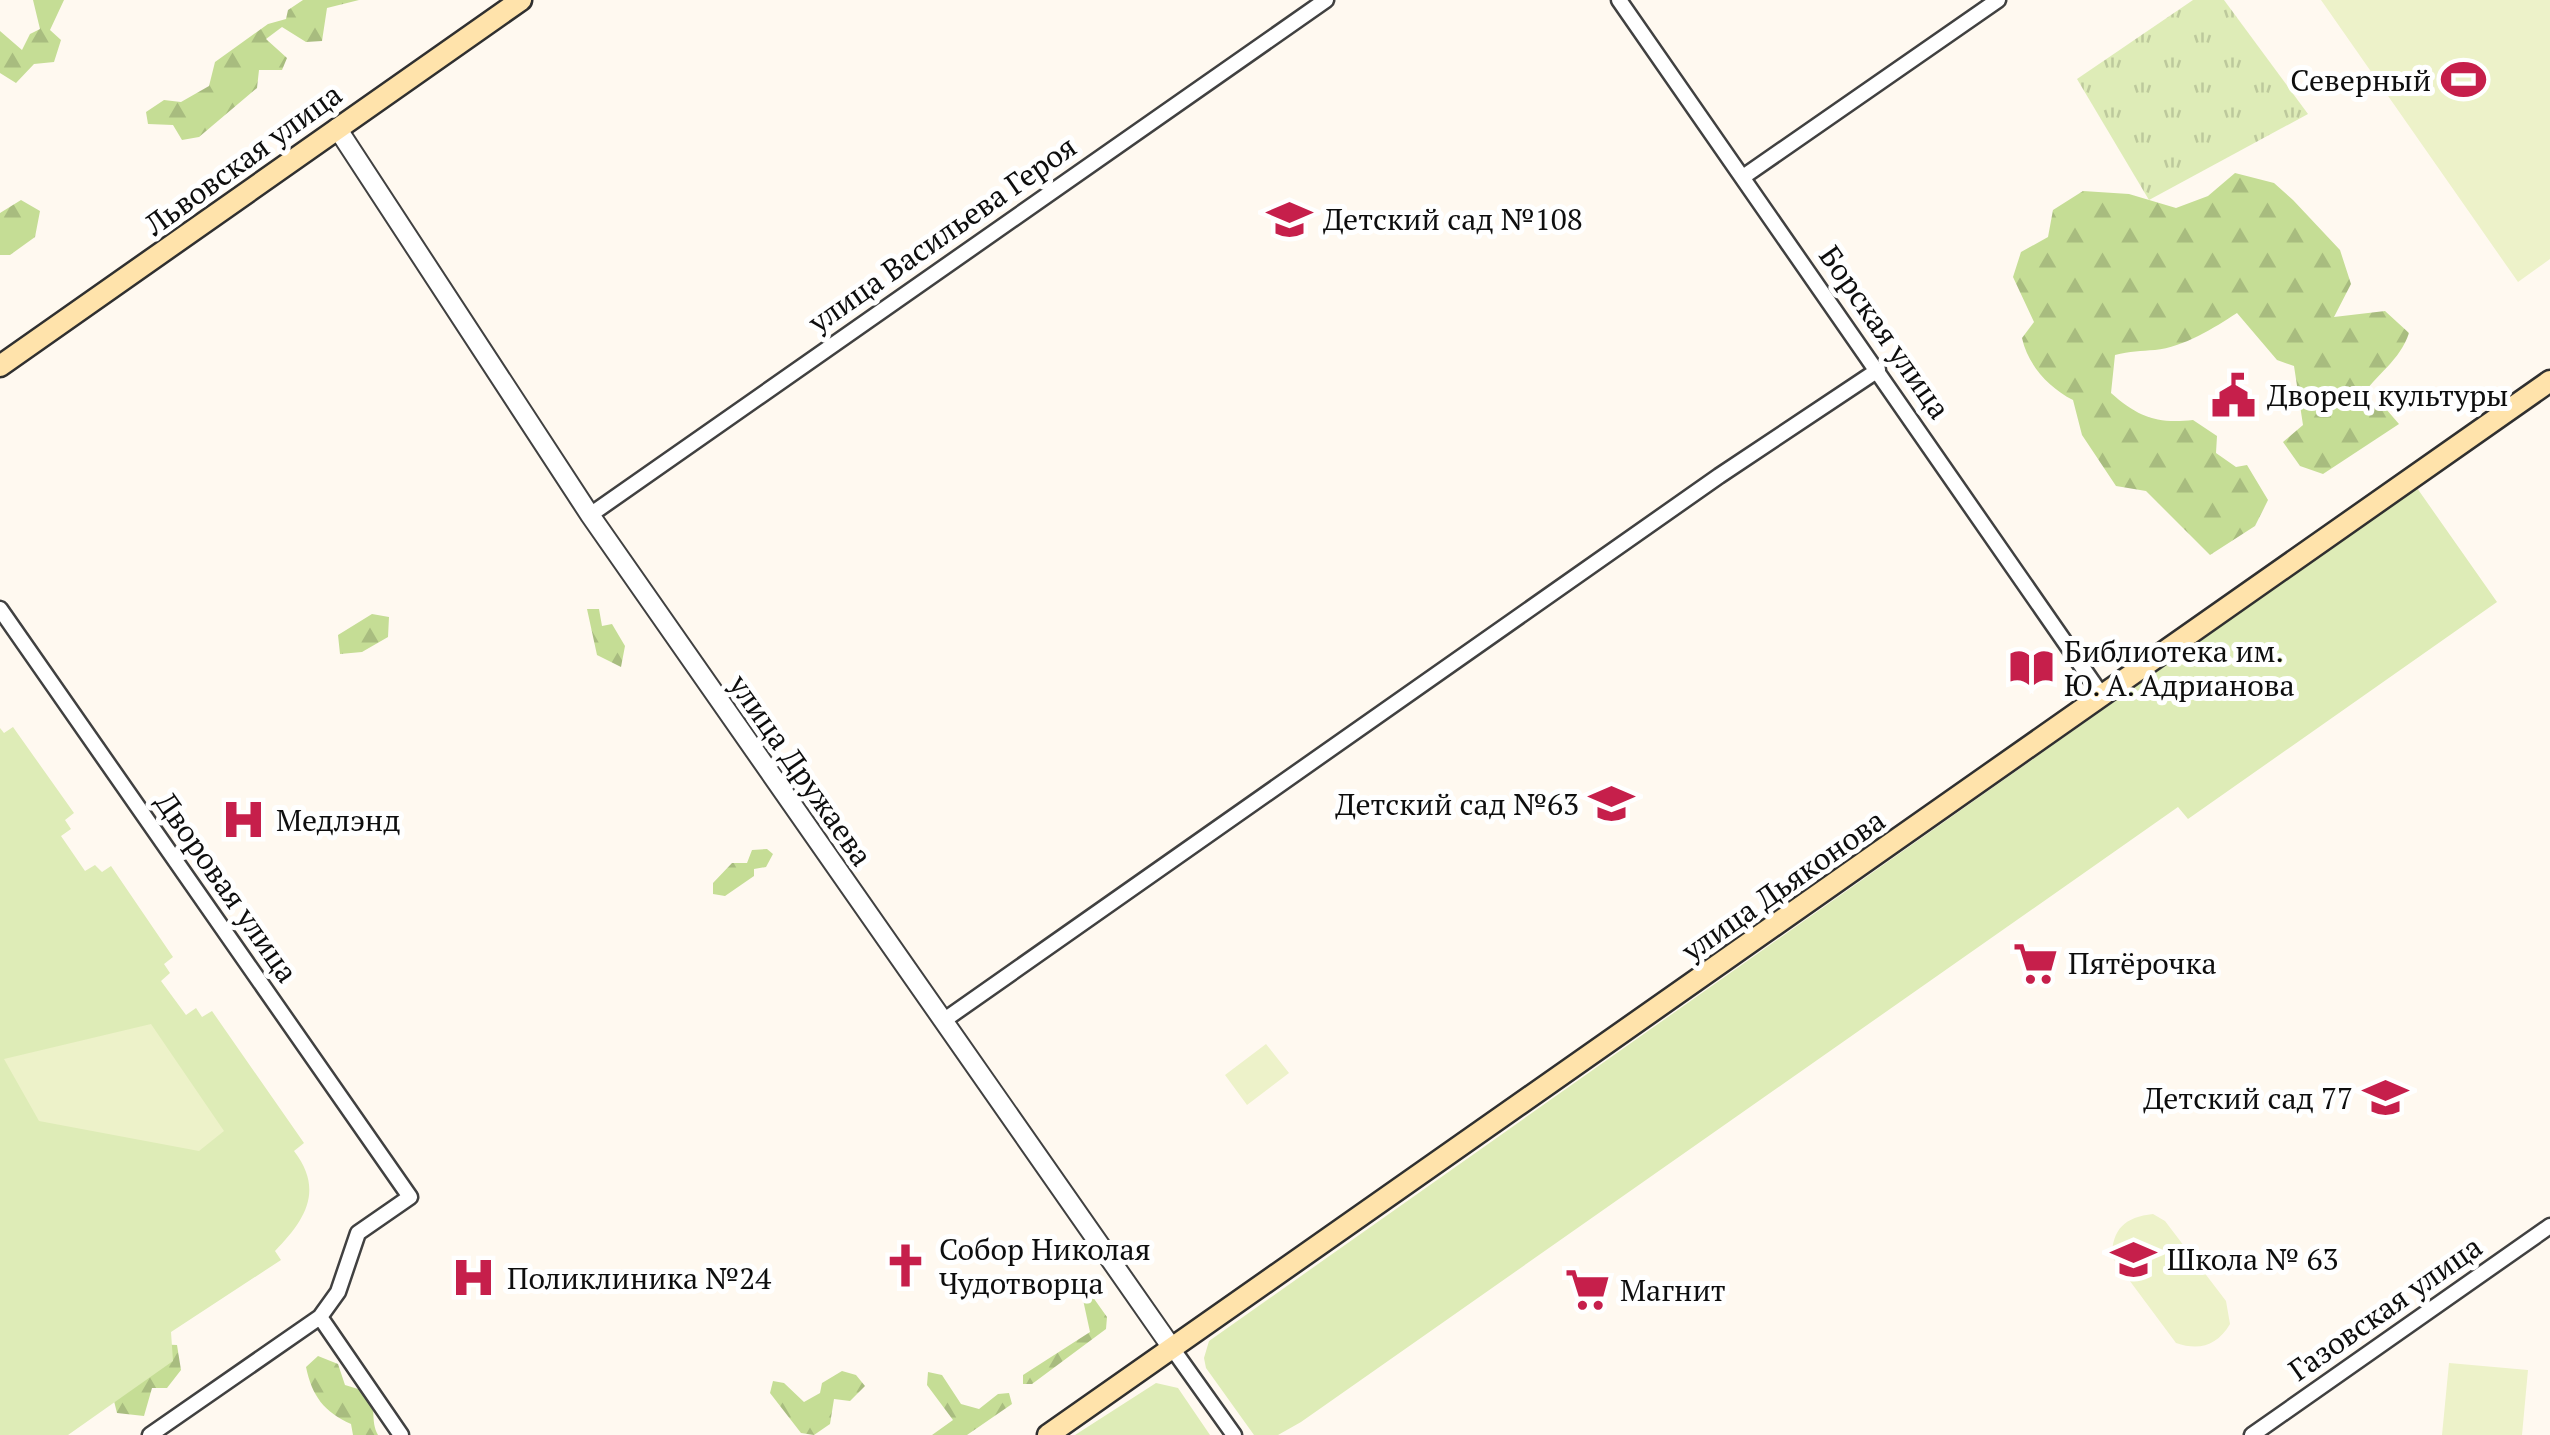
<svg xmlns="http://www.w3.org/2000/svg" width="2550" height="1435" viewBox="0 0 2550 1435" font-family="'PT Serif',serif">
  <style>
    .grass { fill: url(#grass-tufts) }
    .forest { fill: url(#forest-firs) }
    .park { fill: #deecb7 }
    .pitch { fill: #edf2c9 }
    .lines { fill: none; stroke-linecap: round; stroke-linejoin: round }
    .minor-casing { stroke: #414141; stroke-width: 19 }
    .tertiary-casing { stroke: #414141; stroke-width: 22 }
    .secondary-casing { stroke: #303030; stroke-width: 25 }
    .minor { stroke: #fff; stroke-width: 14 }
    .tertiary { stroke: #fff; stroke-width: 18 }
    .secondary { stroke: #ffe3ab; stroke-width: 20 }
    .labels { text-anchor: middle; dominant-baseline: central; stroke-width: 10; stroke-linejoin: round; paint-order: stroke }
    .poi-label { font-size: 30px; fill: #0e0e0e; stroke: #fff; text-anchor: start }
    .street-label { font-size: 30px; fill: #0e0e0e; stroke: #fff }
  </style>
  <defs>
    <pattern id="grass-tufts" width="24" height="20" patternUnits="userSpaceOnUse" patternTransform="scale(2.5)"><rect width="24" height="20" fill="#deecb7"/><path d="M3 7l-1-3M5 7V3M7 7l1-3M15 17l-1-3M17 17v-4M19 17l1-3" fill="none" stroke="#bdc99c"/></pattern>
    <pattern id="forest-firs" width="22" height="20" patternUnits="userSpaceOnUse" patternTransform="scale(2.5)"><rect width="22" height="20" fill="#c5dd95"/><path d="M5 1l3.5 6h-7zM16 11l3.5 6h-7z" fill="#a8bc7f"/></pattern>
  </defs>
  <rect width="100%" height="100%" fill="#fff9f0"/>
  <!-- grass -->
  <path class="grass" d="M2193 0H2224L2308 114 2149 200 2077 79Z"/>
  <!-- forest -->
  <path class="forest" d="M33 0H64L50 30 61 40 54 62 34 64 16 83 0 73V31L22 50 30 34 40 29Z
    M303 0H359L327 8 322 41 306 42 282 27 266 39 287 58 282 70H259L257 88 199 137 182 140 173 125 148 124 146 112 164 100 181 102 209 86 215 62 268 24 286 19 288 10Z
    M2235 173 2274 183 2293 200 2340 250 2351 284 2334 317 2385 311 2409 333C2400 361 2376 374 2360 399L2386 409 2399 424 2323 474 2300 466 2283 442 2303 425 2294 366 2277 360 2237 313C2214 328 2184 347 2155 350 2141 351 2130 351 2115 355L2111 393C2138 417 2157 424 2193 420L2217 436 2216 453 2236 467 2247 465 2268 500 2255 526 2210 555 2146 491 2116 486 2082 435 2073 400C2048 387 2028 365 2022 338L2034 322 2013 277 2021 252 2048 237 2053 210 2083 191 2129 194 2176 208 2208 196Z
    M21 200 40 211 35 237 10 255H0V213Z
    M587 609H599L602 626 612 624 625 646 621 667 597 655Z
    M372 614 389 617 388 637 362 652 340 654 338 635Z
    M767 849 773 854 766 867 754 869V876L725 896 713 894V883L732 863H747L752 850Z
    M1090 1293 1107 1317 1106 1329 1032 1384H1023V1375L1090 1332 1082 1295Z
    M150 1344 177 1345 181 1370 167 1388H152L144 1416 117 1413 113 1397Z
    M318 1356 338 1364 345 1385 368 1392C377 1407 370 1421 378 1435H353L351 1424C324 1412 312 1396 306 1367Z
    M842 1371 856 1375 865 1386 850 1401 834 1399 830 1424 814 1435 801 1433 770 1393 773 1381 784 1383 804 1402 820 1393 822 1383Z
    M928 1372 942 1375 961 1404 979 1409 998 1394 1009 1393 1012 1404 967 1435H932L953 1420 927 1385Z"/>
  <!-- park -->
  <path class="park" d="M2417 488 2497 602 2188 819 2178 807 1301 1422 1278 1435H1254L1206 1368 1204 1358 1209 1341Z
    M13 727 74 813 65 820 71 829 61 836 85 871 95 865 102 872 111 866 173 957 164 964 170 973 161 981 186 1015 196 1008 202 1017 212 1011 304 1143 294 1151C325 1191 304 1221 275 1251L281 1260 171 1332 173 1361 68 1435H0V728L4 733Z
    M1156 1383 1178 1388 1210 1435H1075Z"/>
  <!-- pitch -->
  <path class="pitch" d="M2321 0H2550V259L2518 282Z
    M151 1024 224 1131 199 1151 39 1121 4 1059Z
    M1266 1044 1289 1073 1247 1105 1225 1075Z
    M2153 1214 2165 1221 2226 1301 2230 1324C2217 1346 2199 1351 2176 1343L2112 1257C2112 1229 2125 1217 2153 1214Z
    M2449 1363 2528 1370 2522 1435H2442Z"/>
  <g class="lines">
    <defs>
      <path id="minor" d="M1619 0 2103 697
        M1743 177 1998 0
        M590 515 1326 0
        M0 609 410 1197 358 1233 338 1292 320 1317 150 1435
        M943 1021 1719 476 1878 370
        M320 1317 401 1435
        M1172 1348 1234 1435
        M2252 1435 2550 1226"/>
      <path id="tertiary" d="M337 128 590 515 1172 1348"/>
      <path id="secondary" d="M0 366 521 0
        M1048 1435 2550 381"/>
    </defs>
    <!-- minor casing -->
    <use href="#minor" class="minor-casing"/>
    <!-- tertiary casing -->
    <use href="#tertiary" class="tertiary-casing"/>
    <!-- secondary casing -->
    <use href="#secondary" class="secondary-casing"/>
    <!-- minor -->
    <use href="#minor" class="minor"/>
    <!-- tertiary -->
    <use href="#tertiary" class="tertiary"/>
    <!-- secondary -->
    <use href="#secondary" class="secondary"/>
  </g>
  <!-- icons -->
  <defs>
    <symbol id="stadium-bare" viewBox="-9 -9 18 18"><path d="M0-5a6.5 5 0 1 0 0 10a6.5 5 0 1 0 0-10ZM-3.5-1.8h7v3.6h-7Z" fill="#c61f4b" stroke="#fff" stroke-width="2.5" paint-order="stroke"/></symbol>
    <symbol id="school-bare" viewBox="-9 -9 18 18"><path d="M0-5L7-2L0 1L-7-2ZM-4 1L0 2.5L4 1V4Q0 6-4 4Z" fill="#c61f4b" stroke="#fff" stroke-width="2.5" paint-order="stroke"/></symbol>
    <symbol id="civic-bare" viewBox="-9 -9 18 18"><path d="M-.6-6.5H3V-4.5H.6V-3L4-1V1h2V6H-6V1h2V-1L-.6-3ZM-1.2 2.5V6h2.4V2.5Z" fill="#c61f4b" stroke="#fff" stroke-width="2.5" paint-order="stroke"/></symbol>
    <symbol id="library-bare" viewBox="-9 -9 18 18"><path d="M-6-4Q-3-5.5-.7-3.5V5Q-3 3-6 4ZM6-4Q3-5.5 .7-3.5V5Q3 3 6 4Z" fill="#c61f4b" stroke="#fff" stroke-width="2.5" paint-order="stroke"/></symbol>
    <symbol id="hospital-bare" viewBox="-9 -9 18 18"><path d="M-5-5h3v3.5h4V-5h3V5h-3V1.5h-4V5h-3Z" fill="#c61f4b" stroke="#fff" stroke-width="2.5" paint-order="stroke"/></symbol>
    <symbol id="supermarket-bare" viewBox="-9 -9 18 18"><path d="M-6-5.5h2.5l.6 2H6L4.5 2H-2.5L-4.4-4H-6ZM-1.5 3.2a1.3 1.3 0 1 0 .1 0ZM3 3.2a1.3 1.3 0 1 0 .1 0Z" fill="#c61f4b" stroke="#fff" stroke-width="2.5" paint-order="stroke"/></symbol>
    <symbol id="church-bare" viewBox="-9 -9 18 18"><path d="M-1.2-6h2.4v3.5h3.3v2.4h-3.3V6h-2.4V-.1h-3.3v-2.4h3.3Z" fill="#c61f4b" stroke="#fff" stroke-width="2.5" paint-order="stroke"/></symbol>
  </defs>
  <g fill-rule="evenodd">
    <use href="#stadium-bare" x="2432" y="48" width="63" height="63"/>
    <use href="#school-bare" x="1258" y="188" width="63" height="63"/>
    <use href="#civic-bare" x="2202" y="364" width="63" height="63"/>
    <use href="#library-bare" x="2000" y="636" width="63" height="63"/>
    <use href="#school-bare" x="1580" y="772" width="63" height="63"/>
    <use href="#hospital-bare" x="212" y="788" width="63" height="63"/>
    <use href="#supermarket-bare" x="2004" y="932" width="63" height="63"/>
    <use href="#school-bare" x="2354" y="1066" width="63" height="63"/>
    <use href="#school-bare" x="2102" y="1228" width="63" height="63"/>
    <use href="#church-bare" x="874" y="1234" width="63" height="63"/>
    <use href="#hospital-bare" x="442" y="1246" width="63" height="63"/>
    <use href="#supermarket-bare" x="1556" y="1258" width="63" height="63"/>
  </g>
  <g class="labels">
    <!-- poi labels -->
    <g class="poi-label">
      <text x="2431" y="80" text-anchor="end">Северный</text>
      <text x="1323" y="219">Детский сад №108</text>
      <text x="2267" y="395">Дворец культуры</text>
      <text x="2064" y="651">Библиотека им.<tspan x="2064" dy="34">Ю. А. Адрианова</tspan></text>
      <text x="1579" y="804" text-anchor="end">Детский сад №63</text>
      <text x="276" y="820">Медлэнд</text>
      <text x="2068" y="963">Пятёрочка</text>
      <text x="2353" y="1098" text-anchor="end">Детский сад 77</text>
      <text x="939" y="1249">Собор Николая<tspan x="939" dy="34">Чудотворца</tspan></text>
      <text x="2167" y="1259">Школа № 63</text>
      <text x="507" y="1278">Поликлиника №24</text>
      <text x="1620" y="1290">Магнит</text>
    </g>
    <!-- street labels -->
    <g class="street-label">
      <text transform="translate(243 159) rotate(-36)">Львовская улица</text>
      <text transform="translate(942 234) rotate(-35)">улица Васильева Героя</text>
      <text transform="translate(1885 332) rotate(55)">Борская улица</text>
      <text transform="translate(801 770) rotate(55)">улица Дружаева</text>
      <text transform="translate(1783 885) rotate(-35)">улица Дьяконова</text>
      <text transform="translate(227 887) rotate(55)">Дворовая улица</text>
      <text transform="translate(2385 1308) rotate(-35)">Газовская улица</text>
    </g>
  </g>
</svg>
